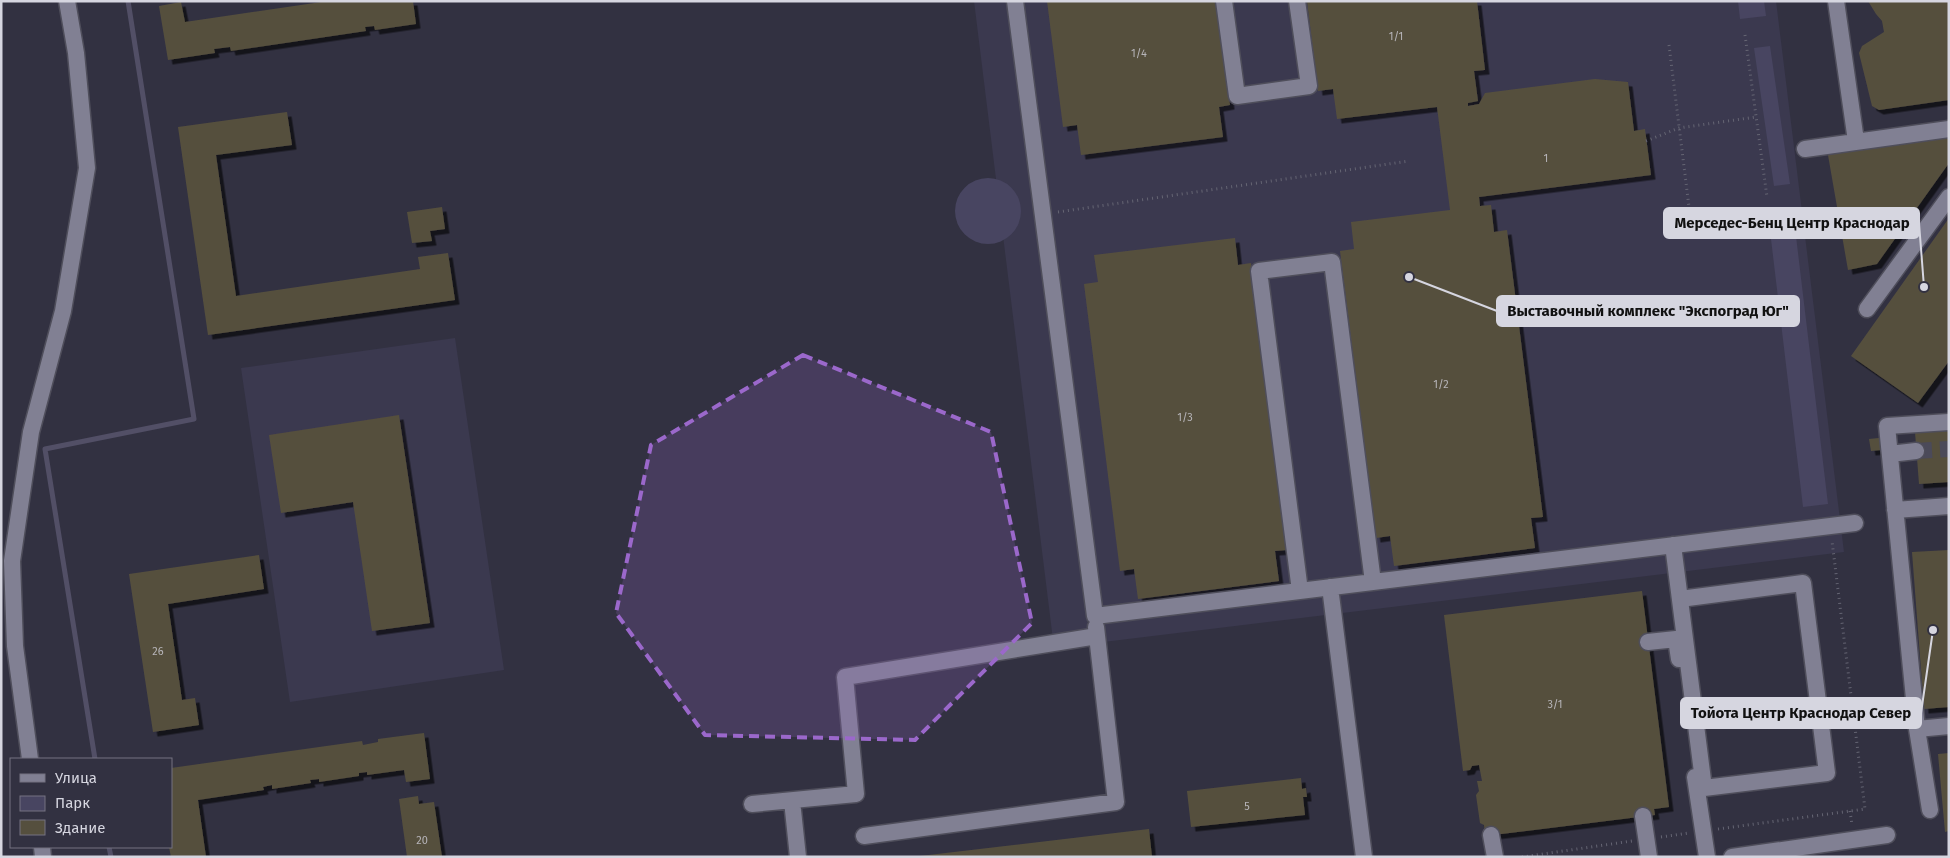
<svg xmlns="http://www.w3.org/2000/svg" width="1950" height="858" viewBox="0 0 1950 858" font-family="'Fira Sans',sans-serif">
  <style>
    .built { fill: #3b394f }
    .green { fill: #484561 }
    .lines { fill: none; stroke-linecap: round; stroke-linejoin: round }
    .stream { stroke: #524f66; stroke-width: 5 }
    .building { fill: #554f3e; filter: url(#shadow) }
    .minor-tunnel { stroke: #4b4a59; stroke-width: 16; stroke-dasharray: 16 8; stroke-linecap: butt }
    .minor-casing { stroke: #4f4e5b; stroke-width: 19 }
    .path { stroke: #656573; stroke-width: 3; stroke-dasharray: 1 4; stroke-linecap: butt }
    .minor { stroke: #818093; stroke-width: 16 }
    .marked { fill: #9b68cb; fill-opacity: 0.2; stroke: #9b68cb; stroke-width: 4; stroke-dasharray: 10 6; stroke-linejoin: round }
    .labels { text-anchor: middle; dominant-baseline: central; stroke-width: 5; stroke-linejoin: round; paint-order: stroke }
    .number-label { font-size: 11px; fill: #b6b4b8 }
    .leader { fill: none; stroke: #d6d6e0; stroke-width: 2 }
    .callout-dot { fill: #d6d6e0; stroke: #323141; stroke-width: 2 }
    .callout { fill: #d6d6e0; stroke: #d6d6e0; stroke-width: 2 }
    .callout-label { font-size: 15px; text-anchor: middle; font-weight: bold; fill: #111 }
  </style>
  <defs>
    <filter id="shadow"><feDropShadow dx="4.5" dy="4.5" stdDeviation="0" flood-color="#0009"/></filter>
  </defs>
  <rect width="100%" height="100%" fill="#323141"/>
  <!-- built -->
  <path class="built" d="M974 1H1776L1844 552 1054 648Z
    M455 338 504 670 290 702 241 368Z"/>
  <!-- green -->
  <path class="green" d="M1738 1H1764L1766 16 1740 19Z
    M1770 46 1790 184 1774 186 1754 48Z
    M955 211a33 33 0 1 1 66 0a33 33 0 1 1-66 0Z
    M1793 211 1828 504 1803 507 1768 214Z"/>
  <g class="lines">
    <!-- stream -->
    <path class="stream" d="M95 759 45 449 194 419 128 1
      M109 847 111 857"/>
  </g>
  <!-- building -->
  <path class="building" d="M328 1H413L416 24 375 30 374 26 365 27 366 31 231 51 230 47 214 49 215 53 168 60 159 6 181 2 185 22Z
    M1047 1H1217L1230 105 1219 107 1223 137 1081 155 1077 125 1063 127Z
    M1307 1H1477L1485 70 1474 71 1478 101 1468 103V106L1479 104 1485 93 1595 79 1628 82 1634 131 1645 129 1651 175 1479 197 1480 206 1491 205 1494 232 1507 230 1543 517 1531 518 1535 548 1394 566 1390 536 1376 538 1340 251 1354 249 1351 222 1450 210 1437 107 1337 119 1333 89 1318 91Z
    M1868 1H1949V100L1879 110 1872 106 1859 53 1862 46 1884 32 1882 21 1876 14Z
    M287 112 292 145 216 155 236 296 420 269 418 257 448 253 455 300 208 335 178 127Z
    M1949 135V163L1877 264 1848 270 1828 155Z
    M442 207 445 229 430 231 432 241 412 243 407 212Z
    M1949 218V361L1918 403 1851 356Z
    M1235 238 1238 265 1251 263 1287 550 1275 551 1279 581 1138 599 1134 569 1120 571 1084 284 1098 282 1094 255Z
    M399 415 430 623 372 631 353 502 281 513 269 435Z
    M1949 429V482L1919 484 1915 432Z
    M1879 438 1881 450 1871 451 1869 439Z
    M1949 550V707L1924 709 1912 552Z
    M259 555 264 589 168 604 182 700 195 698 199 725 153 732 129 574Z
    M1642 591 1669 807 1654 809 1655 815 1485 836 1484 825 1480 823 1476 795 1479 791 1477 781H1482L1479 765 1472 766 1470 770 1463 771 1444 615Z
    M424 733 430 779 406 782 404 770 367 775V772L359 773V776L319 782V779L310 780 311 783 272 789V785L263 787 264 790 198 800 206 857H171L169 847H171V768L362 741 363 745 378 742V739Z
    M1949 753V831L1945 832 1938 754Z
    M1301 778 1302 789 1306 788 1307 797H1303L1305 815 1191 827 1187 791Z
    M418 796 419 804 434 802 442 857H407L399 799Z
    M1149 829 1152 857H920V856Z"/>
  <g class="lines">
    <!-- minor-tunnel -->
    <path class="minor-tunnel" d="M1916 451 1949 449"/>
    <defs>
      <path id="minor" d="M1015 1 1095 616 1855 523
        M1224 1 1237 96 1309 86 1297 1
        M1836 1 1856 141
        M1805 149 1949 129
        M1867 309 1949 197
        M1890 454 1916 451
        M1895 510 1949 506
        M1673 545 1704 788 1827 773 1803 583 1680 599
        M1330 587 1364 857
        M1300 591 1259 271 1332 262 1373 582
        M1648 642 1676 639 1679 659
        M1917 729 1949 726
        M30 759 15 646 12 561 31 432 63 311 87 168 76 53 67 1
        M1695 777 1707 857
        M792 801 798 857
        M752 804 856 794 845 677 1097 636
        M1930 810 1917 729 1887 426 1949 422
        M1643 816 1649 857
        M1491 835 1495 857
        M864 836 1116 802 1096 627
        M42 847 43 857
        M1732 857 1887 835"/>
    </defs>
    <!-- minor casing -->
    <use href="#minor" class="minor-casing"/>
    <!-- path -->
    <path class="path" d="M1745 35 1767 197
      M1669 45 1689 207
      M1646 141 1679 128 1756 117
      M1058 212 1409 161
      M1850 811 1852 825
      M1718 829 1865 809 1832 541
      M1661 837 1689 833
      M1522 857 1632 841"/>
    <!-- minor -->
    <use href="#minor" class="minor"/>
  </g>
  <!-- marked area -->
  <path class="marked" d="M803 355 991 432 1032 623 915 740 705 735 616 613 651 445Z"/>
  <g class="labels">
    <!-- number labels -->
    <g class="number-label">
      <text x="1396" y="36">1/1</text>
      <text x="1139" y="53">1/4</text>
      <text x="1546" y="158">1</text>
      <text x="1441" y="384">1/2</text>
      <text x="1185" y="417">1/3</text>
      <text x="158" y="651">26</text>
      <text x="1555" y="704">3/1</text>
      <text x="1247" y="806">5</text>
      <text x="422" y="840">20</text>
    </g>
  </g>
  <!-- callouts -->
  <path class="leader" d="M1924 287L1919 223M1409 277L1497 311M1933 630L1921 713"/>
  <g class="callout-dot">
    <circle cx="1924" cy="287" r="5"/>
    <circle cx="1409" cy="277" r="5"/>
    <circle cx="1933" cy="630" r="5"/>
  </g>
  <g class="callout">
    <rect x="1664" y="208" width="255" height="30" rx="5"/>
    <rect x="1497" y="296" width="302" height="30" rx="5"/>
    <rect x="1681" y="698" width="240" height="30" rx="5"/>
  </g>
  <g class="callout-label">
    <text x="1792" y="228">Мерседес-Бенц Центр Краснодар</text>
    <text x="1648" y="316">Выставочный комплекс "Экспоград Юг"</text>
    <text x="1801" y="718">Тойота Центр Краснодар Север</text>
  </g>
  <!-- border -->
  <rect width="1950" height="858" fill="none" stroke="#d6d6e0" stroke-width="5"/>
  <!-- legend -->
  <rect x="10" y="758" width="162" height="90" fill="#323141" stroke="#747381"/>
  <rect x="20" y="774" width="25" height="8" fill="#818093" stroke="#747381"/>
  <text x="55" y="783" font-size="15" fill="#d6d6e0">Улица</text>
  <rect x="20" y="796" width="25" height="15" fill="#484561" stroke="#747381"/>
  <text x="55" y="808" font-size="15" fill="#d6d6e0">Парк</text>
  <rect x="20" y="820" width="25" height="15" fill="#554f3e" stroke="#747381"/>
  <text x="55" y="833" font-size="15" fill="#d6d6e0">Здание</text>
</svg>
